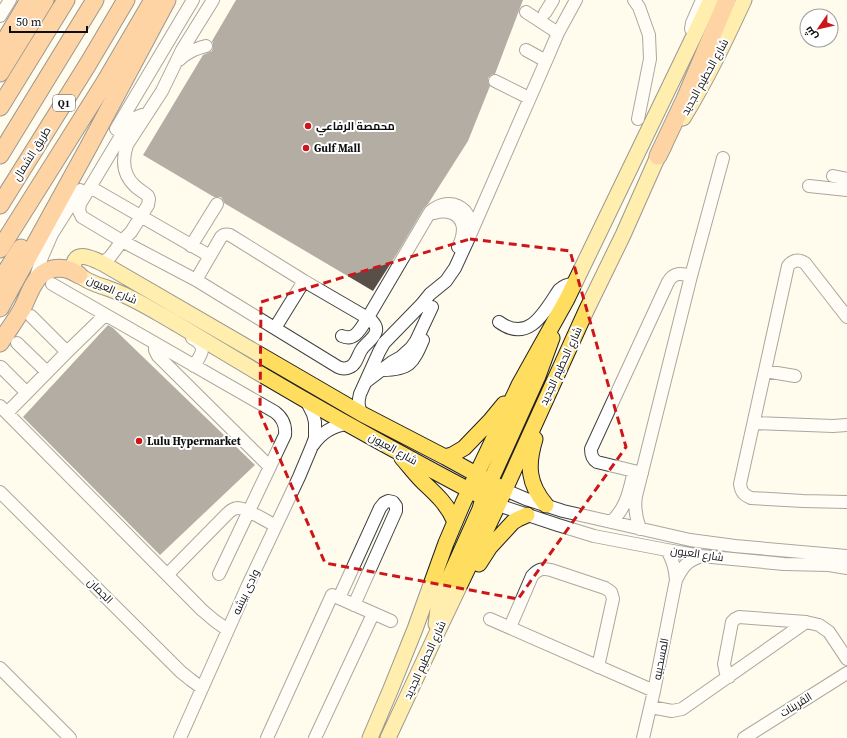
<svg xmlns="http://www.w3.org/2000/svg" width="847" height="738" viewBox="0 0 847 738" font-family="'Source Serif 4',Cairo,serif">
  <style>
    .building { fill: #584f49 }
    .lines { fill: none; stroke-linecap: round; stroke-linejoin: round }
    .minor-casing { stroke: #414141; stroke-width: 14 }
    .major-casing { stroke: #1f1f1f; stroke-width: 17 }
    .highway-casing { stroke: #1f1f1f; stroke-width: 19 }
    .minor { stroke: #fff; stroke-width: 12 }
    .major { stroke: #ffdd5e; stroke-width: 15 }
    .highway { stroke: #ffa44c; stroke-width: 17 }
    .marked { fill: none; stroke: #cd1619; stroke-width: 3; stroke-dasharray: 8 5; stroke-linejoin: round }
    .poi-dot { fill: #cd1619; stroke: #fff; stroke-width: 1.5 }
    .labels { text-anchor: middle; dominant-baseline: central; stroke-width: 4; stroke-linejoin: round; paint-order: stroke }
    .shield { fill: #fff; stroke: #565656; stroke-width: 1 }
    .shield-label { font-size: 10px; font-weight: bold; fill: #0e0e0e }
    .street-label { font-size: 11px; fill: #0e0e0e; stroke: #fff }
    .poi-label { font-size: 11px; font-weight: bold; fill: #0e0e0e; stroke: #fff; text-anchor: start }
  </style>
  <rect width="100%" height="100%" fill="#fffcee"/>
  <!-- building -->
  <path class="building" d="M236 0H523L495 74 491 75 488 78V82L490 86 468 141 428 204 424 208 398 252 373 291 224 203 223 200 221 197H214L143 155 203 55 212 51 213 47V44L212 41Z
    M108 325 113 328 255 465 160 555 23 417Z"/>
  <g class="lines">
    <defs>
      <path id="minor" d="M634 0 639 7 649 35 650 59 638 119
        M526 12 558 33
        M545 13 553 0
        M0 16 10 0
        M691 29 692 23 702 0
        M526 50 546 61
        M179 60C187 52 195 49 206 46
        M495 81 529 98
        M147 114C139 115 134 118 128 124L80 204 79 211 82 217 122 241 196 280 338 367C342 369 346 369 350 367 357 364 358 354 362 349 366 343 375 338 376 331 377 327 374 323 371 320L304 281 230 235C226 234 224 234 221 237L196 280
        M116 129 193 0
        M833 176 847 179
        M809 186 847 190
        M90 187 210 256
        M434 213C447 209 461 213 463 228 463 234 461 242 458 247
        M191 246 217 204
        M102 263 110 257 122 241 131 232 148 205 149 199 148 196C144 192 139 190 135 186 123 175 122 160 127 145L162 91 182 50 213 0
        M35 280 42 257 52 234 80 190
        M52 284 275 412C283 418 286 425 285 435L219 574
        M31 316 67 352
        M847 317 805 263C798 259 793 260 788 266L740 484C741 492 744 495 751 498L803 501 847 502
        M499 322C529 344 545 311 559 290 564 286 567 284 574 284
        M275 328 304 281
        M342 336C355 342 361 328 367 319L430 212C440 203 454 200 465 211 469 216 471 222 473 228
        M192 338C208 347 202 353 194 366
        M17 343 47 372
        M155 344V350L158 356 270 467
        M1 367 27 393
        M382 370C410 370 413 363 423 340
        M765 371 795 376
        M367 381 392 362 401 357 411 348 416 341 432 307
        M0 406 202 610 215 621 228 630
        M7 413 67 352 105 315
        M362 414C358 407 358 402 360 394L379 352 384 343 421 305 430 294 446 281 455 268 467 242 546 61 558 33 576 0
        M754 423 833 426 847 425
        M313 445C321 433 332 426 347 424
        M642 473 597 462C592 459 591 455 591 449L668 282C674 272 681 273 691 276
        M505 490 526 499 563 511 690 540 735 546 847 556
        M0 492 181 672 191 680 202 688
        M498 505 558 525 594 536 667 550 701 556 784 564 829 565 847 568
        M611 522C627 507 629 491 634 471
        M640 529C636 518 634 508 636 496L691 276 723 158
        M667 550C673 561 675 568 676 580
        M167 575 227 514C230 511 233 508 238 508 246 508 268 522 276 526
        M339 598 380 508 384 503 388 501 393 502 396 506V511L354 605
        M490 619 654 691
        M510 627 532 576C538 569 542 568 551 570L605 588 611 592 613 599 598 667
        M0 668 70 738
        M729 677 726 673 724 664 732 622 735 619 739 617 806 622 819 625 829 632 847 659
        M651 707 672 711 682 709 806 622
        M180 738 248 585 299 477 312 446 315 438V422L313 414 306 400
        M267 738 332 595 391 621
        M315 738 373 614
        M643 738 654 691 676 580C683 566 686 562 701 556
        M744 738 847 673"/>
      <path id="major" d="M683 118C707 79 725 41 744 0
        M535 439C527 465 528 484 546 505
        M445 457 452 455 464 448 490 421 504 404
        M402 458C409 466 416 475 423 482 436 494 448 505 455 522
        M489 491 490 482 538 376 552 338
        M498 505C474 493 450 480 426 467 366 435 306 401 247 366 224 352 200 338 177 324 154 311 133 297 107 288 97 285 83 280 76 272 74 269 73 266 74 263 77 250 95 260 102 263L362 414 445 457 505 490
        M479 564 490 547 513 522 518 519 527 515
        M436 624 438 609 441 596 480 509 483 498 482 490
        M370 738 390 691 415 629 446 543 463 503 519 385 567 299 691 42 711 0
        M388 738 436 635 498 505 586 311 623 235 658 156 664 146"/>
      <path id="highway" d="M0 49 29 0
        M0 73 45 0
        M0 107 66 0
        M0 155 95 0
        M658 156 685 99 727 0
        M0 205 88 64 126 0
        M0 249 105 82 153 0
        M0 281 21 248
        M0 308 89 146 167 0
        M0 343C7 332 15 321 22 309 26 301 29 292 34 284 44 266 63 264 79 275"/>
    </defs>
    <!-- minor casing -->
    <use href="#minor" class="minor-casing"/>
    <!-- major casing -->
    <use href="#major" class="major-casing"/>
    <!-- highway casing -->
    <use href="#highway" class="highway-casing"/>
    <!-- minor -->
    <use href="#minor" class="minor"/>
    <!-- major -->
    <use href="#major" class="major"/>
    <!-- highway -->
    <use href="#highway" class="highway"/>
  </g>
  <!-- marked area -->
  <path d="M0 0H847V738H0ZM470 239 570 251 626 447 518 599 325 563 260 413 261 302Z" fill="#fffcee" fill-opacity=".55" fill-rule="evenodd"/>
  <path class="marked" d="M470 239 570 251 626 447 518 599 325 563 260 413 261 302Z"/>
  <!-- markers -->
  <g class="poi-dot">
    <circle cx="308" cy="126" r="4"/>
    <circle cx="306" cy="148" r="4"/>
    <circle cx="139" cy="441" r="4"/>
  </g>
  <g class="labels">
    <!-- shield labels -->
    <rect class="shield" x="53" y="95" width="22" height="16" rx="3"/>
    <g class="shield-label">
      <text x="64" y="103">Q1</text>
    </g>
    <!-- street labels -->
    <g class="street-label">
      <text transform="translate(705 77) rotate(-61)">شارع الحطيم الجديد</text>
      <text transform="translate(32 154) rotate(-58)">طريق الشمال</text>
      <text transform="translate(112 290) rotate(24)">شارع العيون</text>
      <text transform="translate(561 366) rotate(-65)">شارع الحطيم الجديد</text>
      <text transform="translate(393 449) rotate(29)">شارع العيون</text>
      <text transform="translate(697 554) rotate(8)">شارع العيون</text>
      <text transform="translate(100 591) rotate(45)">الجمان</text>
      <text transform="translate(246 592) rotate(-65)">وادى بيشه</text>
      <text transform="translate(661 659) rotate(-79)">المسحبيه</text>
      <text transform="translate(425 660) rotate(-65)">شارع الحطيم الجديد</text>
      <text transform="translate(796 705) rotate(-32)">القرينات</text>
    </g>
    <!-- poi labels -->
    <g class="poi-label">
      <text x="316" y="126">محمصة الرفاعي</text>
      <text x="314" y="148">Gulf Mall</text>
      <text x="147" y="441">Lulu Hypermarket</text>
    </g>
  </g>
  <!-- north arrow -->
  <g transform="translate(819 28) rotate(236)"><circle r="19" fill="#ffffff" stroke="#9f9f9f"/>
  <path d="M0-3L7 15L0 10L-7 15Z" fill="#cd1619"/>
  <text y="-6" font-size="11" font-weight="bold" text-anchor="middle" fill="#0e0e0e">ش</text>
  </g>
  <!-- scale -->
  <path d="M10 26v6h77v-6" fill="none" stroke="#0e0e0e" stroke-width="2"/>
  <text x="16" y="26" font-size="12" fill="#0e0e0e" stroke="#ffffff" stroke-width="3" paint-order="stroke">50 m</text>
</svg>
